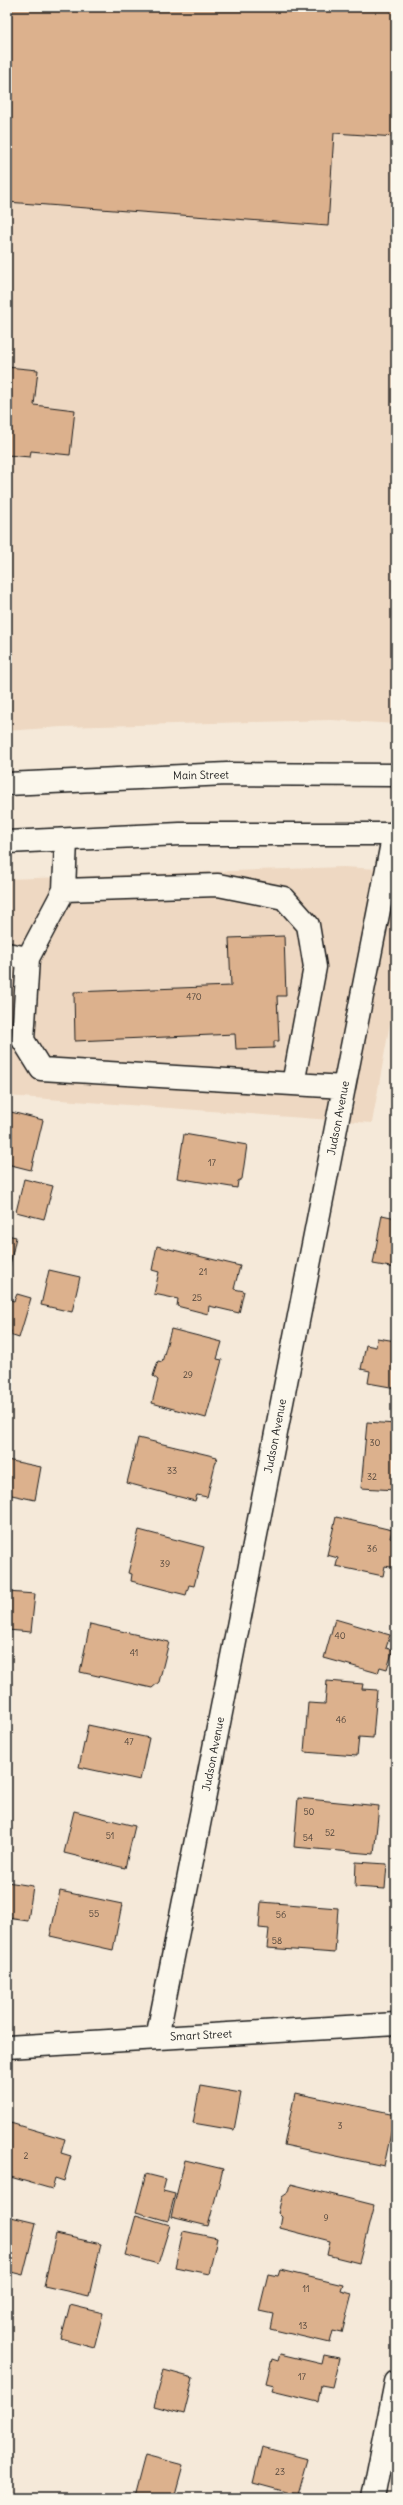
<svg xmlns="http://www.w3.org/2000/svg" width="403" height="2505" viewBox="0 0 403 2505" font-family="Delius,sans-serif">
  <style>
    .built { fill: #eed8c2 }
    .building { fill: #dcb18d; stroke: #1c1c1c }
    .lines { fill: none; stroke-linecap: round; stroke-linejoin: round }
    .minor-casing { stroke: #1c1c1c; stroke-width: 25 }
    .major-casing { stroke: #1c1c1c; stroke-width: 25 }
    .minor { stroke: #fbf7ec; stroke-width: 22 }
    .major { stroke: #fbf7ec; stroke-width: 22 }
    .labels { text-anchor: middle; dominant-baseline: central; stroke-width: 3.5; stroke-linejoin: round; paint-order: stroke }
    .number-label { font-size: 9px; fill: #4c4138 }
    .street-label { font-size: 11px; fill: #1c1c1c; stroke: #fbf7ec }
  </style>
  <rect width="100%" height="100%" fill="#f5e9d9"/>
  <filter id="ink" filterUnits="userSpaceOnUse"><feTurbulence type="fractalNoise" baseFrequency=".025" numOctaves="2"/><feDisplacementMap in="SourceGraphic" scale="8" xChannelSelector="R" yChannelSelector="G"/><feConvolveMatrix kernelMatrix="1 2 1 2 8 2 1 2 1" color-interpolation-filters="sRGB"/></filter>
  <g filter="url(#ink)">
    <!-- built -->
    <path class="built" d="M7 7H396V724L331 720 61 727 7 731Z
      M343 867 396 870V990L372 1123 7 1096V879Z"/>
    <!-- building -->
    <path class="building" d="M7 7H396V137L334 133 328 226 7 202Z
      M7 367 38 370 34 405 75 410 70 455 31 451 30 457 7 455Z
      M284 936 286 996H277L279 1041H274V1048L236 1049 235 1034 75 1041 74 992 231 986 229 938Z
      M7 1111 43 1120 31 1170 7 1164Z
      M184 1134 247 1145 242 1179 238 1181 237 1188 177 1178Z
      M24 1179 53 1186 44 1219 16 1212Z
      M382 1215 396 1218V1268L373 1264Z
      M7 1235 16 1237 7 1279Z
      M157 1246 240 1266 234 1289 244 1291 239 1313 209 1306 208 1314 177 1306 178 1299 154 1294 159 1272 152 1270Z
      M49 1270 80 1277 72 1312 41 1305Z
      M17 1294 31 1298 19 1338 10 1335 11 1331 7 1330V1299L14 1301Z
      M171 1329 222 1342 217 1359 222 1360 206 1418 152 1403 158 1380 153 1376 158 1361 162 1362Z
      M377 1338 396 1341V1388L368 1383 370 1371 361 1369 366 1345 376 1347Z
      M367 1422 396 1424V1490L361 1488Z
      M138 1438 217 1457 207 1497 197 1495 195 1501 127 1483Z
      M7 1460 41 1467 35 1500 7 1494Z
      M336 1517 392 1530 390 1538 396 1540V1568L385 1566 383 1576 336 1566 338 1558 327 1555Z
      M139 1530 204 1547 194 1586 189 1585 186 1595 131 1581 132 1574 128 1573Z
      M7 1592 35 1594 31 1632 7 1630Z
      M335 1619 390 1635 386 1648 393 1650 387 1669 380 1667 378 1673 324 1658Z
      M90 1624 169 1642 159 1682 152 1688 80 1672Z
      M327 1681 363 1684 362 1689 377 1690 373 1738 359 1737 357 1756 304 1752 308 1703 325 1704Z
      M88 1725 149 1738 140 1780 79 1767Z
      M7 1741 11 1742 7 1758Z
      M298 1798 379 1806 374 1854 294 1847Z
      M74 1811 135 1826 125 1868 64 1853Z
      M356 1862 387 1864 385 1889 355 1887Z
      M7 1882 33 1886 28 1921 7 1918Z
      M60 1891 122 1904 113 1950 50 1936Z
      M261 1902 338 1908 335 1953 267 1948 269 1929 259 1928Z
      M200 2086 241 2093 234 2130 193 2123Z
      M295 2093 395 2114 384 2166 284 2145Z
      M7 2122 65 2139 61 2153 71 2156 64 2181 55 2178 52 2189 7 2176Z
      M185 2160 223 2169 208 2226 171 2217Z
      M146 2174 166 2179 163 2191 175 2194 168 2221 136 2212Z
      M291 2184 374 2205 359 2263 327 2255 330 2241 280 2228 282 2217 278 2213 282 2197 289 2192Z
      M136 2215 170 2225 158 2264 125 2255Z
      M7 2216 36 2223 23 2275 7 2271Z
      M183 2231 217 2238 209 2274 175 2267Z
      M56 2234 101 2244 89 2296 44 2286Z
      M280 2270 343 2285 341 2291 352 2294 342 2333 333 2331 330 2343 270 2329 273 2314 259 2311 268 2274 278 2276Z
      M70 2305 103 2313 94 2348 61 2339Z
      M280 2354 322 2364 324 2355 339 2358 332 2387 321 2385 318 2402 272 2391 274 2385 266 2383 272 2359 278 2361Z
      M164 2370 193 2378 184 2414 154 2406Z
      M262 2447 308 2459 298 2495 253 2483Z
      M145 2455 183 2465 174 2498 134 2497Z"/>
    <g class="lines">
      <defs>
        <path id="minor" d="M64 890 218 885 284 898 308 925 315 967 293 1084
          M7 954 28 958 64 890 66 840
          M28 958 23 1040 41 1069 344 1087
          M157 2038 394 833
          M7 2047 396 2024
          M373 2498 396 2382"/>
        <path id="major" d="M7 784 227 774 396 775
          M7 842 180 834H396"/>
      </defs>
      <!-- minor casing -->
      <use href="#minor" class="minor-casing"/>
      <!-- major casing -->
      <use href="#major" class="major-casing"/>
      <!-- minor -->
      <use href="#minor" class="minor"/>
      <!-- major -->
      <use href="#major" class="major"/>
    </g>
  </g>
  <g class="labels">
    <!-- number labels -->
    <g class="number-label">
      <text x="194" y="996">470</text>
      <text x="212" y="1162">17</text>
      <text x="203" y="1271">21</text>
      <text x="197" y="1297">25</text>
      <text x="188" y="1374">29</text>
      <text x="375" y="1442">30</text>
      <text x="172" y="1470">33</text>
      <text x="372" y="1476">32</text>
      <text x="372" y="1548">36</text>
      <text x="165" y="1563">39</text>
      <text x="340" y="1635">40</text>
      <text x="134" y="1652">41</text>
      <text x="341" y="1719">46</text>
      <text x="129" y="1741">47</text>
      <text x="309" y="1811">50</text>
      <text x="330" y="1832">52</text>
      <text x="110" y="1835">51</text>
      <text x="308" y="1837">54</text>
      <text x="94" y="1913">55</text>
      <text x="281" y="1914">56</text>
      <text x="277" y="1940">58</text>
      <text x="340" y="2125">3</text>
      <text x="26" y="2155">2</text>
      <text x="326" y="2217">9</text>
      <text x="306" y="2288">11</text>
      <text x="303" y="2325">13</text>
      <text x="302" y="2376">17</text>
      <text x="280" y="2471">23</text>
    </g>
    <!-- street labels -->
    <g class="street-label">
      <text transform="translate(201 775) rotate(-1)">Main Street</text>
      <text transform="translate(338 1118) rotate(-79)">Judson Avenue</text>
      <text transform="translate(275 1436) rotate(-79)">Judson Avenue</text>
      <text transform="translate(213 1754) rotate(-79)">Judson Avenue</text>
      <text transform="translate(201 2035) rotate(-3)">Smart Street</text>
    </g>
  </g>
  <!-- margin -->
  <rect width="403" height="2505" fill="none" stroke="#fbf7ec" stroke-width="24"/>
  <rect x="12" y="12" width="379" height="2481" fill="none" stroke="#1c1c1c" stroke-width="1.5" filter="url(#ink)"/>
</svg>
